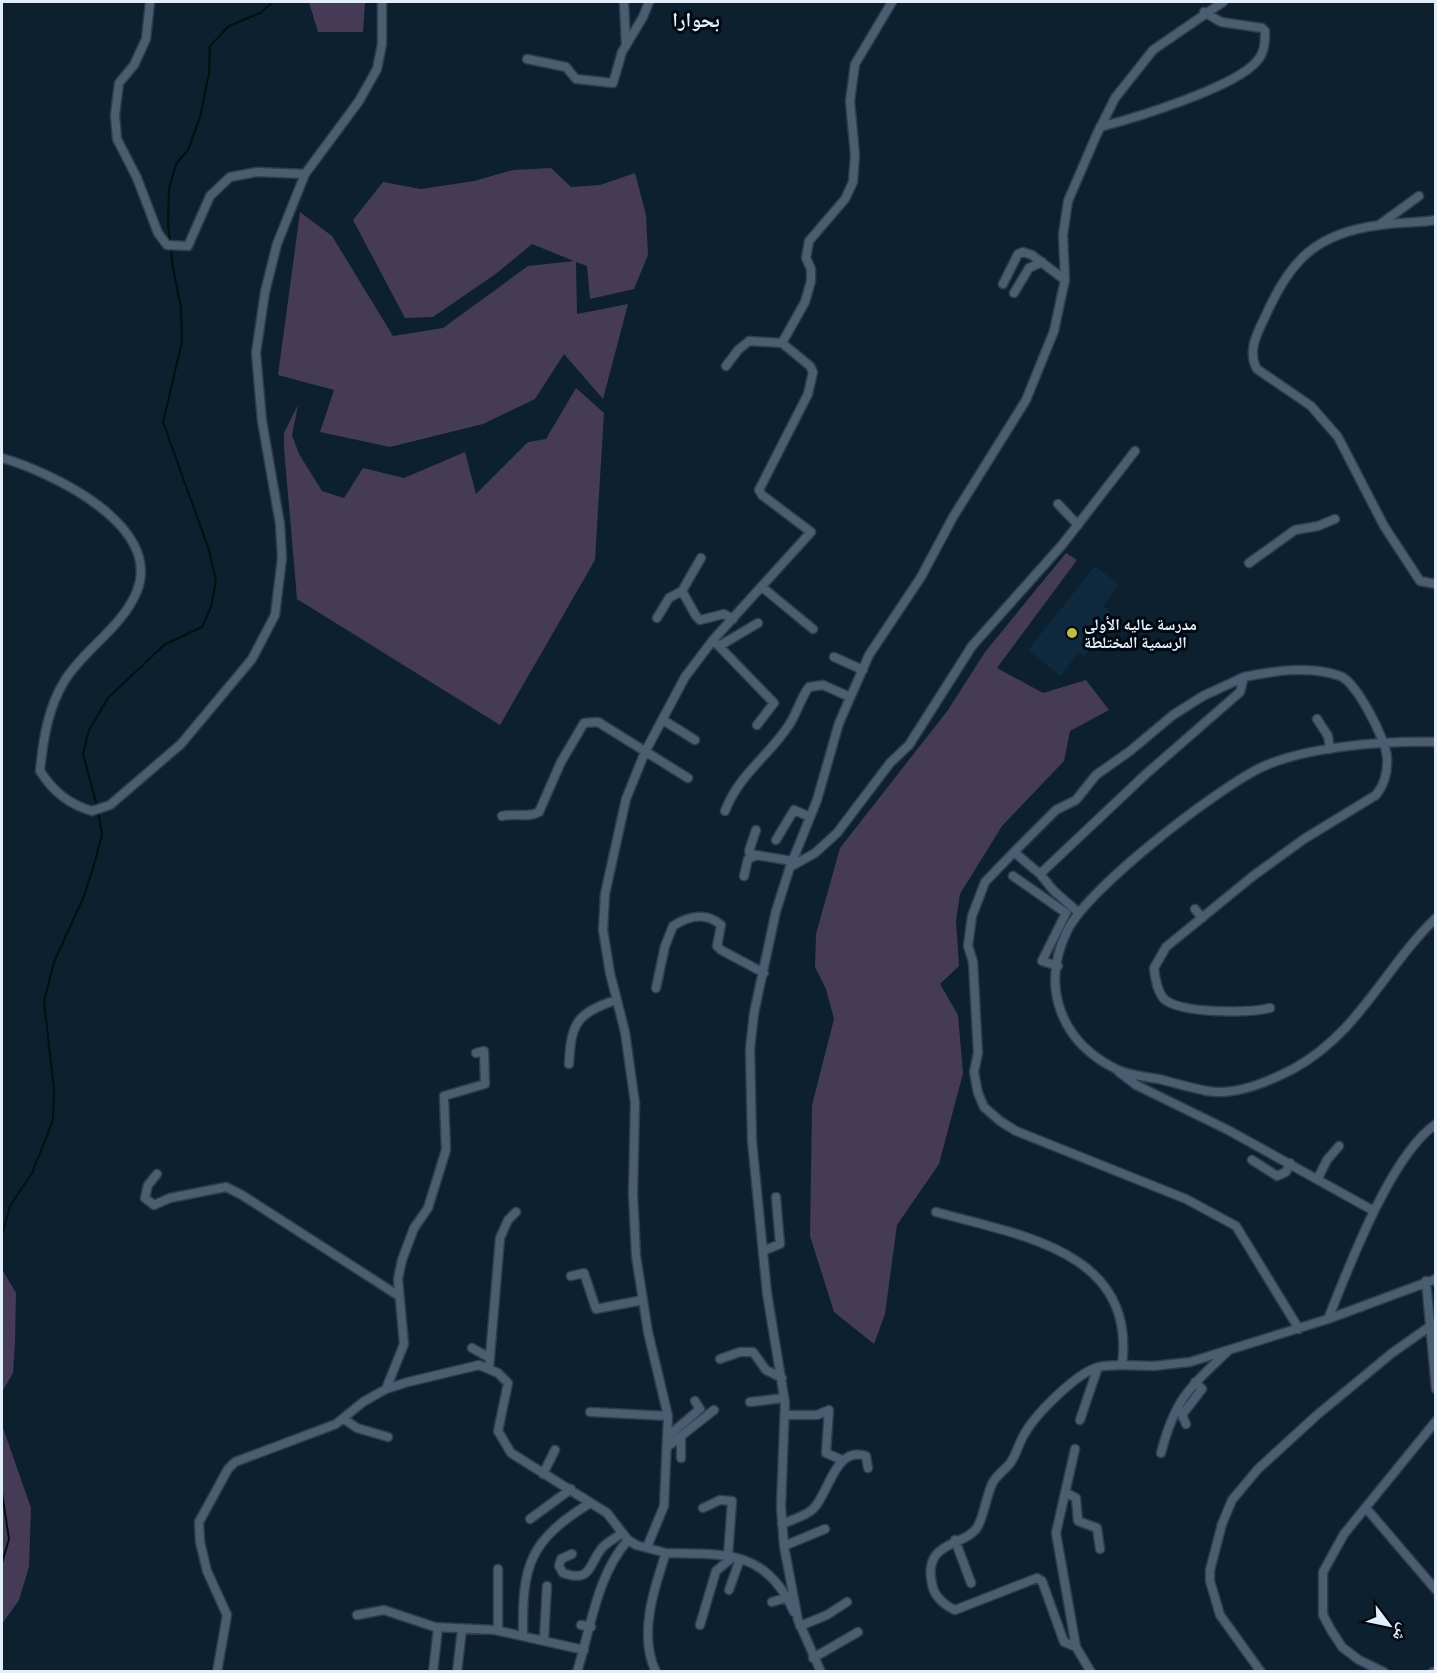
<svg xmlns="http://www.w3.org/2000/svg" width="1437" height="1673" viewBox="0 0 1437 1673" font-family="Inter,'Noto Naskh Arabic',sans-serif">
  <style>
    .built { fill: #0f293e }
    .green { fill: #453b57 }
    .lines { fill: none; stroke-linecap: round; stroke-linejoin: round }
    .stream { stroke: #011110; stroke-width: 2 }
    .minor-casing { stroke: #323b4a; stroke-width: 11 }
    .minor { stroke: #495e71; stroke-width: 8 }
    .poi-dot { fill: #bebf42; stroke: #030910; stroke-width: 2 }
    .labels { text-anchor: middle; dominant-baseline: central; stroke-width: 6; stroke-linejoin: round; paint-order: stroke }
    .poi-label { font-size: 16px; font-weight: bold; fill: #e2eefa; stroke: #030910; text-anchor: start }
    .quarter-label { font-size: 20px; font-weight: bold; fill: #e2eefa; stroke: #030910 }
  </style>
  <rect width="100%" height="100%" fill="#0c2030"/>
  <!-- built -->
  <path class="built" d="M1095 566 1119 585 1103 606 1115 616 1084 656 1079 652 1060 676 1028 650Z"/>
  <!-- green -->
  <path class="green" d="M309 2H365L363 32H318Z
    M551 168 571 187 600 185 635 173 646 215 648 255 634 289 590 299 587 266 576 262 577 314 628 304 603 399 564 354 535 399 483 424 390 447 320 432 334 390 278 375 300 212 332 236 393 336 443 328 528 266 574 261 532 244 497 273 433 317 405 318 353 220 383 182 421 189 474 181 513 170Z
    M576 388 604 413 595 560 500 725 297 599 284 448V433L298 405 292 435 299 454 322 491 344 498 363 468 404 478 465 452 476 494 528 442 546 439Z
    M1066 553 1077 560 997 668 1043 693 1086 680 1109 710 1070 731 1064 761 1002 826 960 894 956 921 959 966 940 984 958 1015 963 1073 939 1164 897 1225 885 1314 874 1344 834 1312 810 1236 812 1105 834 1019 826 989 815 967 816 934 840 848 948 710 985 652Z
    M3 1271 16 1293 15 1341 13 1373 2 1392Z
    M2 1425 31 1508 29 1567 19 1600 2 1624Z"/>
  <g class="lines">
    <!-- stream -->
    <path class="stream" d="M97 806 83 754 89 730 108 698 164 645 202 627 211 607 216 581 209 550 163 422 182 342 181 308 173 268 168 224 169 189 176 164 188 150 200 117 209 74 210 46 229 26 260 13 273 2
      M2 1235 10 1206 32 1173 53 1120 54 1090 44 1001 54 962 84 896 93 868 102 835 98 811
      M2 1493 9 1539 2 1563"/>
    <defs>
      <path id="minor" d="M150 2 146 39 134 65 119 83 115 115 117 139 137 178 158 233 167 245 188 246 210 196 230 177 257 172 305 174
        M624 2 626 45
        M527 59 566 67 576 79 613 83 622 52 643 17 649 2
        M1100 127C1135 118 1236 87 1257 61 1265 52 1265 42 1265 31L1262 28 1221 22 1204 12
        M1436 220C1417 223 1399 222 1380 225 1316 233 1290 260 1265 317 1257 333 1247 352 1257 369L1311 406 1338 437 1384 526 1420 581 1436 584
        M1379 225 1419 196
        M1003 284 1018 254 1023 252 1032 255 1065 280
        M1014 293 1029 268 1042 262
        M782 343 805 302 811 281V269L806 258 809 241 845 199 853 182 855 155 850 101 855 64 892 2
        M2 458C51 472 163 525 137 591 122 628 85 648 65 680 48 707 43 740 40 771 53 791 68 804 92 811L110 805 181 744 252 659 275 615 282 558 280 524 262 421 256 353 265 292 277 244 305 174 359 101 377 69 382 44V2
        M1058 504 1078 525
        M701 558 682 591 696 616 700 620 724 614 733 619
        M1249 563 1295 530 1318 526 1335 519
        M762 587 813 629
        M657 618 669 598 682 591
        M713 640 774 703 757 725
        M721 645 758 623
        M834 657 863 670
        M1317 719 1328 736 1330 749
        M663 720 695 740
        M1436 742C1384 741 1306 746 1260 768 1214 791 1089 887 1067 931 1040 987 1061 1042 1116 1069 1128 1075 1146 1077 1159 1079 1175 1083 1191 1088 1207 1091 1234 1096 1270 1081 1293 1069 1360 1032 1384 968 1436 918
        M725 811C740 773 768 757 789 725 797 713 800 699 809 687L823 685 850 697
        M502 816C514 813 529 818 539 812L561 762 584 723 598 722 688 778
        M756 830 749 851 750 854 792 861
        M776 840 794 810 810 817
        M1014 852 985 882 972 916 968 946 973 962 978 1053 974 1072 978 1093 984 1107 1000 1121 1016 1131 1186 1199 1236 1226 1299 1329
        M790 867 815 853 837 833 890 763 909 745 972 646 1062 545 1135 451
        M1040 874 1014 852 1056 810 1076 800 1096 775 1130 751 1173 715 1203 696 1244 677
        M744 876 748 859 755 856
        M1013 876 1066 913 1042 961 1058 966
        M1195 909 1202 918
        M1079 913 1053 890 1040 874 1146 774 1240 692 1244 677C1274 671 1310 665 1340 676 1356 681 1386 740 1387 757 1388 772 1385 784 1376 795L1304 839 1253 876 1166 947 1154 968C1155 978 1157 991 1164 999 1181 1014 1249 1013 1270 1008
        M656 988 665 946 673 926C688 916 706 912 721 925L717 946 721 950 764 973
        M569 1064C571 1024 576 1013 616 1000
        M1119 1072 1136 1085 1228 1130 1374 1211
        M1252 1160 1277 1176 1286 1172 1290 1163
        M157 1174 148 1185 145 1198 154 1205 170 1198 226 1187 242 1195 399 1296
        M1318 1178 1327 1160 1339 1146
        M936 1212C1018 1235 1137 1250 1122 1365L1153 1366 1190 1362 1328 1319 1436 1279
        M763 1251 780 1244 776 1197
        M571 1276 584 1273 596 1309 643 1300
        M1426 1281 1436 1389
        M1328 1319C1348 1269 1391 1154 1436 1124
        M472 1348 488 1357
        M720 1359 740 1352H753L766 1370 782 1378
        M489 1368 500 1238 508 1220 516 1212
        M386 1389 404 1344 398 1279 402 1260 414 1228 428 1208 446 1150 444 1096 485 1084 484 1051 476 1053
        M750 1402 784 1398
        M590 1412 668 1416
        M785 1415H817L829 1410 826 1453 842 1460
        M344 1419 357 1428 388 1437
        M1080 1420 1098 1367
        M1186 1424 1182 1415 1202 1389 1195 1382
        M668 1436 700 1409 695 1401
        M681 1436V1458
        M667 1447 714 1410
        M1075 1449 1056 1533 1076 1647 1091 1672
        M1161 1453C1175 1399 1189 1388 1228 1351
        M543 1474 555 1450
        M1065 1492 1076 1498 1078 1521 1097 1528 1100 1549
        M703 1508 720 1500 732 1501 728 1556
        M1366 1508 1436 1590
        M530 1519 571 1489
        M782 1524C791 1520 806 1516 813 1509 829 1494 835 1445 866 1456L868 1468
        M955 1540 971 1583
        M784 1546 825 1529
        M647 1547 664 1506 668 1416 648 1332 636 1256 633 1194 635 1103 625 1032 610 973 603 930 605 894 626 799 645 752 685 677 713 640 811 532 762 495 759 490 808 394 813 372 810 366 782 343 749 341 738 350 726 366
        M572 1554 561 1559 559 1566 563 1573C592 1583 588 1565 602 1548 607 1542 616 1538 622 1533
        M729 1590 740 1559
        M772 1602 788 1597
        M357 1615 384 1610 435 1627 495 1630 584 1650
        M581 1625 591 1627
        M700 1625 716 1571 733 1557
        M800 1626 827 1615 847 1602
        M498 1631V1569
        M523 1635C522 1565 529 1541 590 1503
        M544 1639 547 1586
        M1076 1647 1064 1642 1042 1581 1037 1578 955 1610C944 1605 934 1596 932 1584 922 1539 967 1547 978 1526 985 1512 986 1496 993 1482 998 1474 1006 1469 1011 1462 1017 1453 1019 1442 1025 1433 1036 1414 1077 1372 1099 1367 1106 1365 1114 1366 1122 1365
        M813 1658 858 1632
        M217 1672 227 1615 207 1571 200 1542 199 1522 228 1469 235 1462 336 1424 363 1402 386 1389 408 1382 479 1365 498 1373 508 1383 498 1431 511 1453 607 1513 628 1540 636 1545 666 1553
        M433 1672 438 1628
        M457 1672 462 1629
        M577 1672C591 1627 597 1575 628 1540
        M656 1672C638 1636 654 1588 666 1553 726 1554 767 1550 794 1612
        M821 1672 798 1620 784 1546 781 1506 785 1403 767 1293 752 1141 750 1049 754 1013 776 911 790 867 817 800 839 723 869 655 921 577 953 517 1026 400 1054 331 1061 298 1065 280 1063 235 1068 201 1096 136 1115 98 1153 50 1223 2
        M1261 1672 1220 1615 1210 1581V1570L1222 1524 1232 1500 1258 1469 1317 1415 1392 1353 1429 1327
        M1384 1672 1359 1660 1342 1647 1331 1630 1323 1615V1572L1344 1534 1436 1421
        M1433 1672 1436 1671"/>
    </defs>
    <!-- minor casing -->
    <use href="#minor" class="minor-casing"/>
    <!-- minor -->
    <use href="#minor" class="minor"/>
  </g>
  <!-- markers -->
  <circle class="poi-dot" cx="1072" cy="633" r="6"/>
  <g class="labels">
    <!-- poi labels -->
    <g class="poi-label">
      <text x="1084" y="624">مدرسة عاليه الأولى<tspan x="1084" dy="18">الرسمية المختلطة</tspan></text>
    </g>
    <!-- quarter labels -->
    <g class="quarter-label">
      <text x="696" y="20">بحوارا</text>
    </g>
  </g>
  <!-- border -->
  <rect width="1437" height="1673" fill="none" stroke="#e2eefa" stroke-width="6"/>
  <!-- north arrow -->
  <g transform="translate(1389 1625) rotate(122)" stroke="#030910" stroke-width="4.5" paint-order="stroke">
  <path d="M0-4.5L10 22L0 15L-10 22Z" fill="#e2eefa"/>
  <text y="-9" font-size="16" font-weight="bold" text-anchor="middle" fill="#e2eefa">ش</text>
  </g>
</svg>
